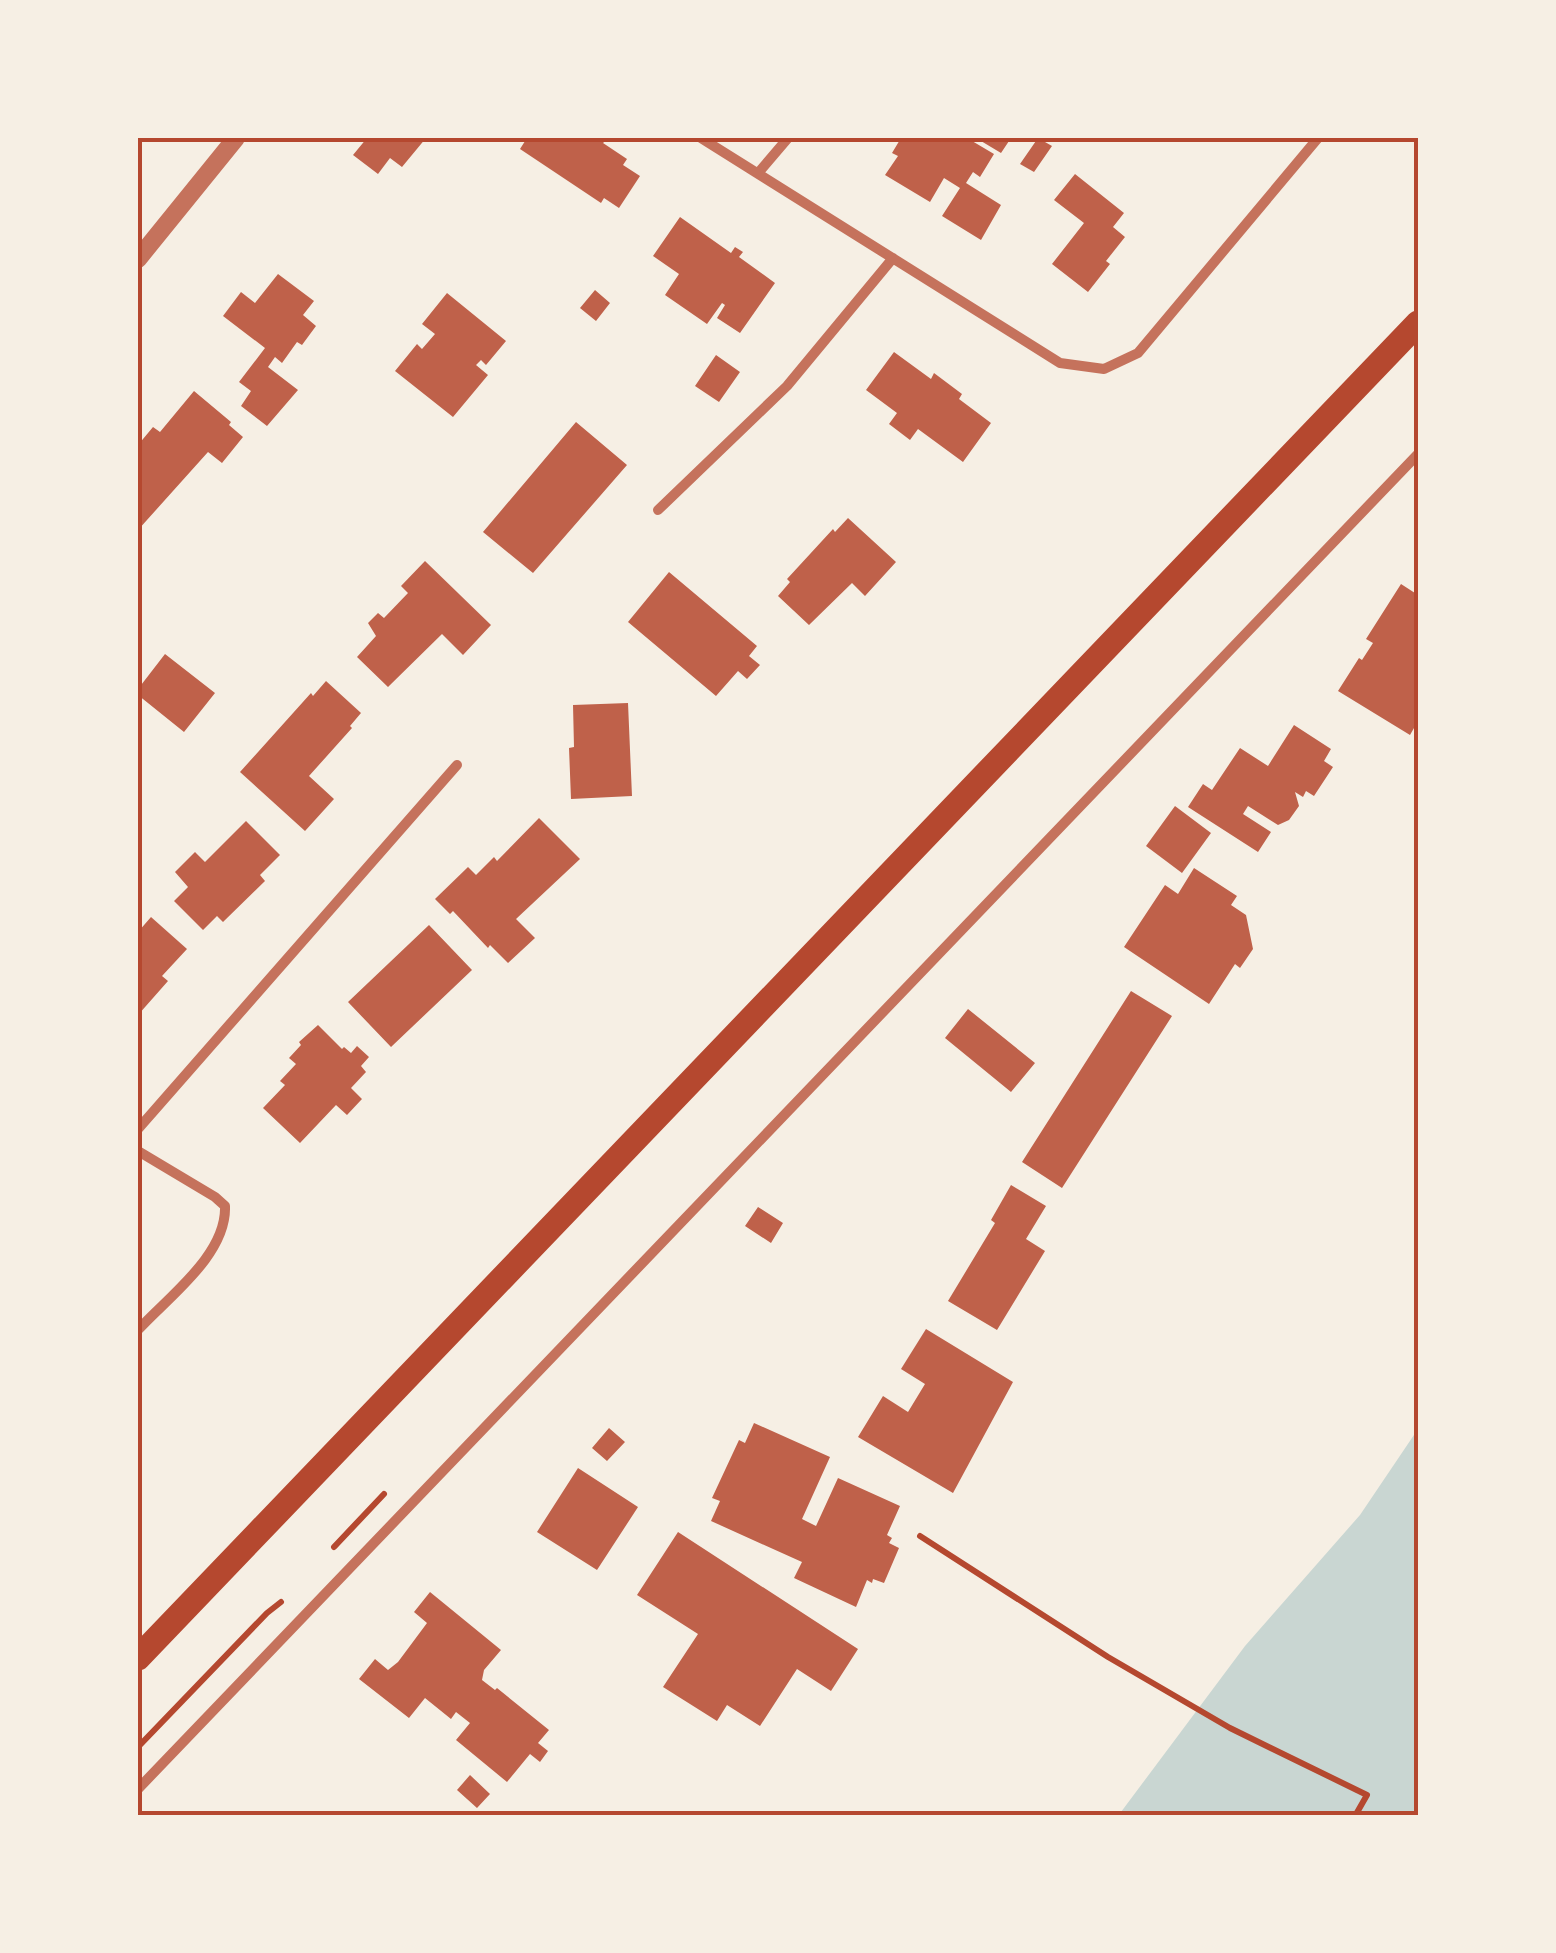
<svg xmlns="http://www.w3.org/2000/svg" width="1556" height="1953" viewBox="0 0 1556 1953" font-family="Mulish,sans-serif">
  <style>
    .water { fill: #c9d6d2 }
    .building { fill: #bf614a }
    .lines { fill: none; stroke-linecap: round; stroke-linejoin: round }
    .path { stroke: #b5482f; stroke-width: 6 }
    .minor { stroke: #c5725c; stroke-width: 10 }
    .tertiary { stroke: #c5725c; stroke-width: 18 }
    .trunk { stroke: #b5482f; stroke-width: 25 }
    .neatline { fill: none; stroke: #b5482f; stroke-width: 4 }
  </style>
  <rect width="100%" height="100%" fill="#f6efe4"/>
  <!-- water -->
  <path class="water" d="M1418 1429V1815L1118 1816 1245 1646 1360 1515Z"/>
  <!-- building -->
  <path class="building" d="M367 138H426L402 167 390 158 378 174 353 155Z
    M527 138H603L606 140 603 143 627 159 623 165 640 176 619 208 604 198 601 203 520 149Z
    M901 138H967L994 154 980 177 973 172 966 183 1001 205 981 240 942 216 960 188 944 178 930 202 885 175 898 156 892 153Z
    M976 138H1011L1001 153Z
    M1038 138 1052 146 1034 172 1020 164Z
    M1075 174 1124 213 1113 227 1125 237 1106 261 1110 264 1088 292 1052 264 1084 223 1054 200Z
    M680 217 731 253 735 247 743 252 739 257 775 283 740 333 717 318 725 305 722 303 707 324 665 295 679 274 653 256Z
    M278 274 314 301 303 315 316 326 302 345 297 342 282 363 275 357 268 367 298 390 267 426 241 406 251 391 239 382 265 348 223 316 241 292 255 303Z
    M595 290 610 303 596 321 580 308Z
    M447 293 506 341 486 365 481 360 476 365 488 375 453 417 395 371 417 344 422 349 435 334 422 324Z
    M894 352 931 379 934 373 962 394 959 399 991 423 963 462 918 429 910 440 889 424 897 413 866 390Z
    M716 355 740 372 719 402 695 386Z
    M194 391 231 422 229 425 243 437 222 463 208 452 138 530V445L153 427 160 432Z
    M576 422 627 465 533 573 483 532Z
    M848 518 896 562 865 596 852 583 809 625 778 596 790 582 787 579 833 529 835 532Z
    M425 561 491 625 463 655 442 634 388 687 357 657 376 636 368 623 378 613 384 618 408 593 401 586Z
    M669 572 757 646 749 656 760 665 747 679 738 671 716 696 628 622Z
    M1401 584 1418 595V721L1410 735 1338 691 1359 658 1362 660 1373 643 1366 639Z
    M165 654 215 693 184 732 138 695V689Z
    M326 681 361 713 350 726 352 728 309 776 334 799 305 831 240 772 311 693 313 696Z
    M628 703 632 796 571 799 569 748 574 747 573 705Z
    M1294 725 1331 749 1324 761 1333 767 1314 796 1306 791 1303 797 1295 792 1299 806 1289 820 1278 825 1248 806 1243 814 1271 832 1258 852 1188 807 1203 784 1212 790 1240 748 1268 766Z
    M1175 806 1211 833 1182 873 1146 846Z
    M539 818 580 859 516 919 535 938 508 963 490 945 488 948 453 911 450 914 435 899 468 867 476 875 494 857 497 861Z
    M246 821 280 855 260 875 265 881 223 922 217 916 203 930 174 901 188 887 175 872 195 852 205 862Z
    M1194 868 1237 896 1231 905 1246 915 1253 949 1240 968 1235 964 1209 1004 1124 947 1165 885 1178 894Z
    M151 917 187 949 162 976 168 981 138 1015V932Z
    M429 925 472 970 391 1047 348 1002Z
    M1131 991 1172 1016 1062 1188 1022 1162Z
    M968 1009 1035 1063 1011 1092 945 1038Z
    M318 1025 342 1049 344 1047 351 1053 357 1046 369 1057 361 1066 366 1072 351 1088 362 1099 347 1115 336 1105 300 1143 263 1108 285 1085 280 1081 296 1064 289 1058 301 1045 299 1042Z
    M1011 1185 1046 1206 1026 1239 1045 1251 997 1330 948 1301 995 1223 991 1220Z
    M758 1207 783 1223 771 1243 745 1226Z
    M926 1329 1013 1382 953 1493 858 1437 883 1396 908 1412 925 1384 901 1369Z
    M754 1423 830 1457 802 1519 816 1526 838 1478 900 1506 887 1535 892 1538 889 1543 899 1548 884 1583 873 1579 872 1583 867 1580 856 1607 794 1578 802 1562 711 1521 720 1501 712 1498 739 1440 745 1443Z
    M609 1428 625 1442 607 1461 592 1448Z
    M578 1468 638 1507 597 1570 537 1532Z
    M678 1532 858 1649 831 1691 797 1669 760 1726 727 1705 717 1721 663 1687 698 1634 637 1595Z
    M430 1592 501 1650 484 1670 482 1680 495 1690 497 1688 549 1730 538 1743 548 1751 540 1762 530 1754 507 1782 456 1740 470 1723 456 1712 451 1719 425 1698 409 1718 359 1679 375 1659 388 1670 398 1662 427 1623 414 1612Z
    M470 1775 490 1794 477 1808 457 1790Z"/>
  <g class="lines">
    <!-- path -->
    <path class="path" d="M920 1536 1108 1657 1230 1728 1367 1795 1355 1816
      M334 1547 384 1494
      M138 1747 267 1613 281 1602"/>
    <!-- minor -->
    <path class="minor" d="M701 138 1060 363 1104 369 1138 353 1318 138
      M759 172 788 138
      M658 510 787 386 893 258
      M138 1129 457 765
      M138 1151 215 1197 225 1206C227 1255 168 1297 138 1330
      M138 1789 1418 454"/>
    <!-- tertiary -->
    <path class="tertiary" d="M138 259 236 138"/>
    <!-- trunk -->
    <path class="trunk" d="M138 1658 1418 323"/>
  </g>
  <!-- border -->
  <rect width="1556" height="1953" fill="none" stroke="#f6efe4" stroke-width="280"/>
  <rect x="140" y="140" width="1276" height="1673" class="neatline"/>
</svg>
